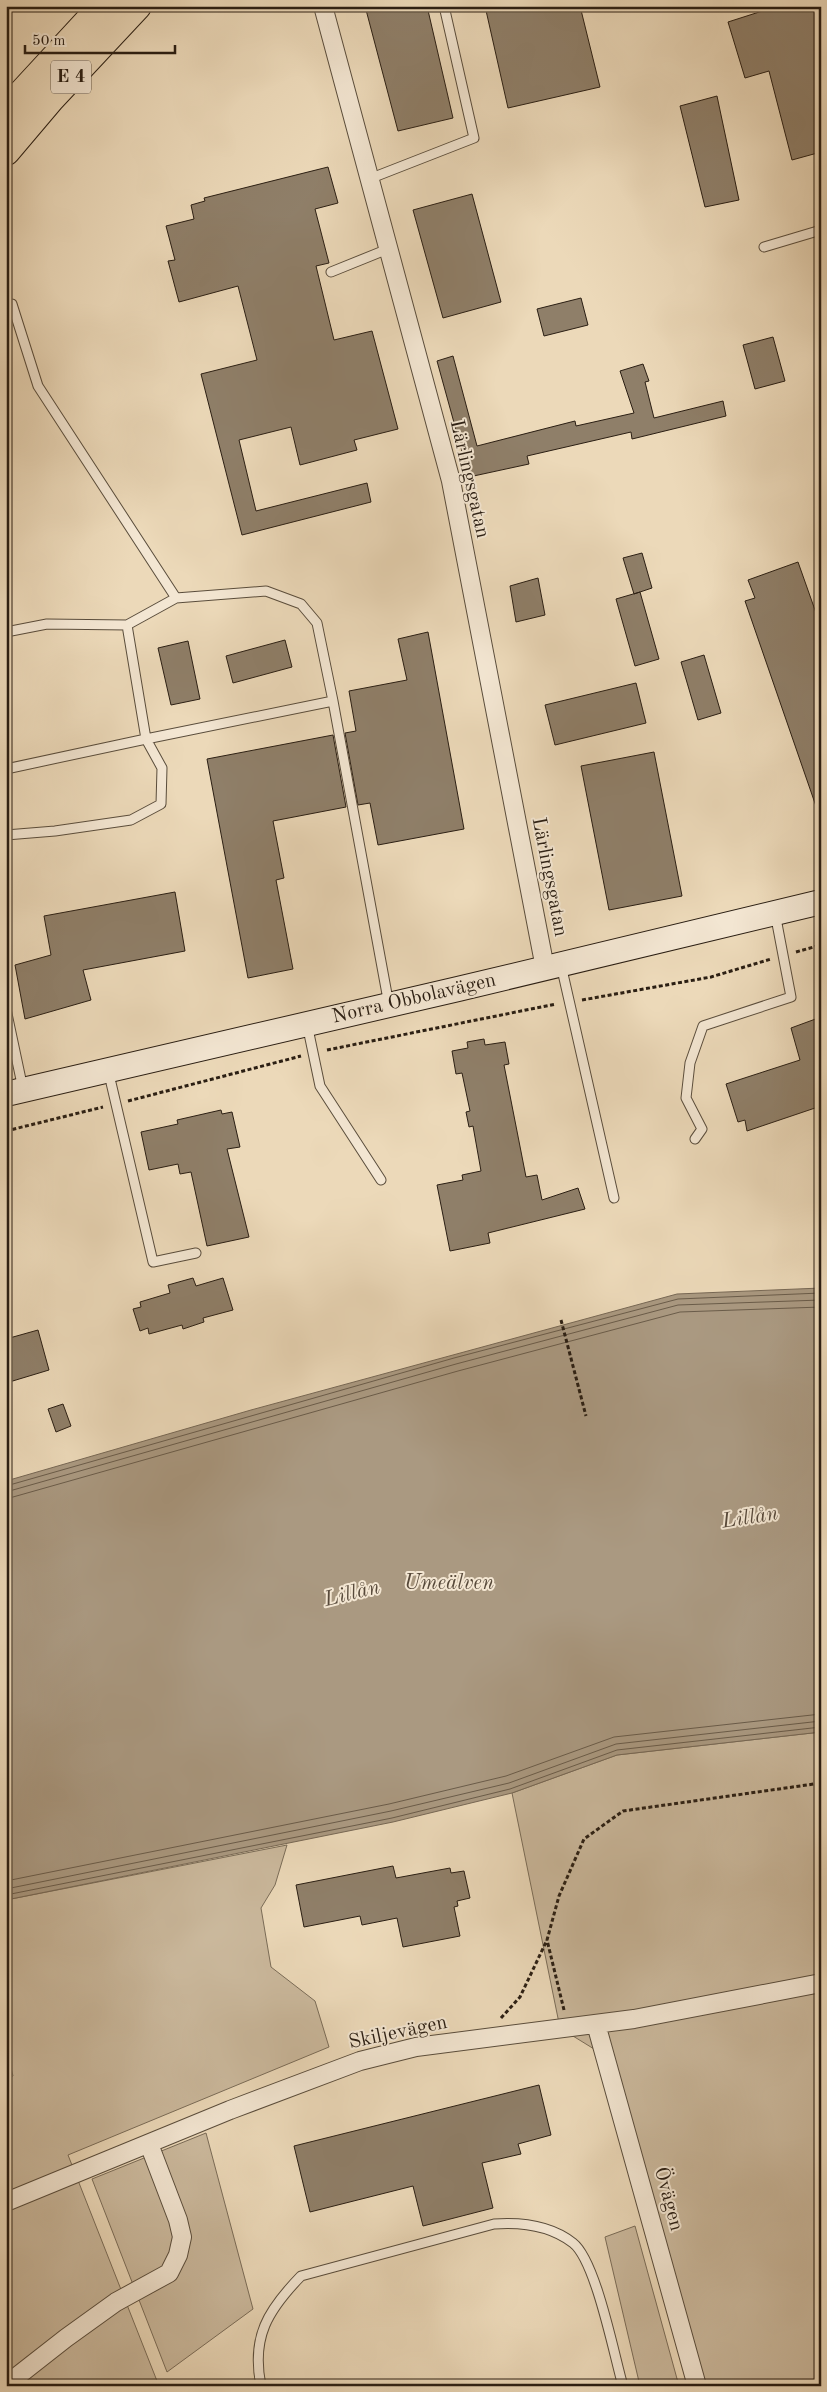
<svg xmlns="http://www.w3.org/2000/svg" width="827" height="2392" viewBox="0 0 827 2392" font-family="'Old Standard TT',serif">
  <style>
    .green { fill: #cbb99d; stroke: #7a6c58 }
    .water { fill: #aa9981; stroke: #776855 }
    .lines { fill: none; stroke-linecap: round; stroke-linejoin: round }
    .shore { stroke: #6a5c4a; stroke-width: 1 }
    .building { fill: #8f7f69; stroke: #2a1e13 }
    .lane-casing { stroke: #5a4d3c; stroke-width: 11 }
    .street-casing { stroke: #5a4d3c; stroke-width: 20 }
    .secondary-casing { stroke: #2a1e13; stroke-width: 26 }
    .highway-casing { stroke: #2a1e13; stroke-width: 30 }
    .path { stroke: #2a1e13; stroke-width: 3; stroke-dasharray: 4 2.5; stroke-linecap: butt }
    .lane { stroke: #f3e6d2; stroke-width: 9 }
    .street { stroke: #f3e6d2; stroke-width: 18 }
    .secondary { stroke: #f3e6d2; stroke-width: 24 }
    .highway { stroke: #ecd9b9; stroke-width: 28 }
    .labels { text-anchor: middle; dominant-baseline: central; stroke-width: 4; stroke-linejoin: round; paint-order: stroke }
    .shield { fill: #f3e6d2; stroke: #665a4c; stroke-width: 1 }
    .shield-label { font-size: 19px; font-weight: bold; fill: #2a1e13 }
    .street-label { font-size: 20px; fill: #2a1e13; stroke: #f3e6d2 }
    .water-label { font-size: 21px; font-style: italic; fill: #57493a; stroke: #f3e6d2 }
  </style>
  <rect width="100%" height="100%" fill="#ecd9b9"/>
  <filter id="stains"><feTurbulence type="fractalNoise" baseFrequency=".004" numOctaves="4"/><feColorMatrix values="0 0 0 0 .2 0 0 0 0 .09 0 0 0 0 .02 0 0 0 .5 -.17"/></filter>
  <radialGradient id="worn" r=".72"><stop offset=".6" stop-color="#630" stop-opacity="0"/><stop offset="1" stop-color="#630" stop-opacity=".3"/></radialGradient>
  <!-- green -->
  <path class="green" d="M821 1732V2386H697L607 2057 560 2028 512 1793 617 1755Z
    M287 1845 275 1885 261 1908 271 1967 315 2001 329 2047 68 2155 159 2386H6V2079L13 2076 6 2048V1900Z
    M206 2133 253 2309 167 2372 92 2179Z
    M635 2226 679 2386H640L605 2237Z"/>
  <!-- water -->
  <path class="water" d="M821 1288V1732L617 1755 512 1793 393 1822 6 1900V1481L251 1410 677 1294Z"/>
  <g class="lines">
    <!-- shore -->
    <path class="shore" d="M6 1486 454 1358 678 1299 821 1293
      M6 1492 456 1364 678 1305 821 1300
      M6 1499 458 1371 680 1312 821 1307
      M6 1881 389 1804 506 1776 614 1737 821 1714
      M6 1889 391 1811 509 1783 616 1744 821 1721
      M6 1895 392 1818 510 1789 617 1750 821 1727"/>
  </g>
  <!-- building -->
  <path class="building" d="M365 6H427L453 118 398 131Z
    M485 6H580L600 87 508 108Z
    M778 6H821V152L792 160 769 71 745 78 728 22Z
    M717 96 739 200 705 207 680 106Z
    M328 167 338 203 315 209 329 263 316 266 334 340 372 331 398 429 354 440 357 450 300 465 291 427 239 440 256 511 367 483 371 502 242 535 201 374 257 360 238 286 179 302 168 261 175 260 166 226 194 219 191 205 205 201 204 198Z
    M472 194 501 302 443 318 413 210Z
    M581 298 588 325 544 336 537 309Z
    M773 337 785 381 755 389 743 345Z
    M453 356 477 446 575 421 576 426 634 413 620 371 643 364 649 381 645 382 654 418 723 401 726 416 632 439 631 432 527 456 529 464 469 477 437 361Z
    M642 553 652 588 634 594 623 558Z
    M798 562 821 627V811L818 812 745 601 755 598 748 580Z
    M538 578 545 615 516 622 510 586Z
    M640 592 659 659 635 666 616 599Z
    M428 632 464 829 378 845 370 803 358 805 345 733 356 731 349 691 407 680 398 639Z
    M285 640 292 667 233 683 226 656Z
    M188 641 200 699 171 705 158 648Z
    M704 655 721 713 698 720 681 662Z
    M636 683 646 723 555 745 545 705Z
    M333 735 346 807 273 821 284 878 276 880 293 969 248 978 207 759Z
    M654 752 682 896 609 910 581 766Z
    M175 892 185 951 83 970 91 1000 25 1019 15 965 51 955 44 916Z
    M821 1017V1106L747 1131 745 1120 738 1122 726 1084 800 1060 791 1028Z
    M484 1039 485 1045 505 1042 509 1064 504 1065 526 1177 537 1175 542 1200 578 1188 585 1209 488 1233 490 1243 450 1251 437 1185 463 1180 462 1175 481 1171 473 1126 469 1127 466 1112 470 1111 462 1073 456 1074 452 1051 468 1048 467 1042Z
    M221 1110 222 1114 232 1112 240 1147 227 1149 249 1237 207 1246 191 1172 180 1174 178 1164 149 1170 141 1132 178 1124 177 1120Z
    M193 1278 196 1286 223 1278 233 1310 203 1318 204 1322 183 1329 182 1325 149 1334 148 1328 140 1331 133 1309 141 1307 140 1302 170 1293 168 1285Z
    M38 1330 49 1370 6 1383V1339Z
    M63 1404 71 1426 56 1432 48 1409Z
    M393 1866 396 1878 450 1868 451 1873 464 1871 470 1898 457 1901 458 1906 454 1907 460 1936 403 1947 397 1918 362 1925 360 1916 304 1927 296 1885Z
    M539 2085 551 2135 518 2144 521 2154 482 2163 493 2208 423 2226 413 2186 310 2212 294 2146Z"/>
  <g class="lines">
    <defs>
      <path id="lane" d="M369 179 474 138 444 6
        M764 247 821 230
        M331 272 388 249
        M176 598 266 591 301 604 317 623 333 701
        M6 632 47 624 127 625
        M6 769 146 739 127 625 176 598 38 386 12 304
        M6 835 55 831 131 820 161 804 162 768 146 739 333 701 389 1005
        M561 965 614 1198
        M6 1009 23 1089
        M307 1024 320 1086 381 1180
        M108 1070 153 1262 196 1253
        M695 1139 702 1129 686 1098 690 1063 703 1026 791 997 775 913
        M261 2386C251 2337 268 2310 301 2276L494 2224C522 2222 550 2225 573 2243 596 2261 614 2355 623 2386"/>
      <path id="street" d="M323 6 451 481 545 968
        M596 2024 697 2386
        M6 2202 230 2110 360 2061 416 2047 634 2019 821 1983
        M6 2385 66 2338 116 2302 169 2273 178 2255 182 2237 178 2220 149 2144"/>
      <path id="secondary" d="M6 1094 458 989 821 902"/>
      <path id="highway" d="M6 111 103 6
        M6 151 50 99 137 6"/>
    </defs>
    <!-- lane casing -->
    <use href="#lane" class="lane-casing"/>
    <!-- street casing -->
    <use href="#street" class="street-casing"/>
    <!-- secondary casing -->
    <use href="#secondary" class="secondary-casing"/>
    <!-- highway casing -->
    <use href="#highway" class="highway-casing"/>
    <!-- path -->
    <path class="path" d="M796 952 821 945
      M582 1000 711 977 771 959
      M327 1050 556 1004
      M128 1101 301 1056
      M6 1131 103 1107
      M561 1320 586 1416
      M564 2010 547 1940 559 1896 584 1839 623 1811 821 1783
      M501 2018 520 1997 547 1940"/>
    <!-- lane -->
    <use href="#lane" class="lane"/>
    <!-- street -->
    <use href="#street" class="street"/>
    <!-- secondary -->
    <use href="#secondary" class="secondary"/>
    <!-- highway -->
    <use href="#highway" class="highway"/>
  </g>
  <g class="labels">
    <!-- shield labels -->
    <rect class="shield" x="51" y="60.5" width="40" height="33" rx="4"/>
    <g class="shield-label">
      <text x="71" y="77">E 4</text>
    </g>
    <!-- street labels -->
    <g class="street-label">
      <text transform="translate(469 479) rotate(77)">Lärlingsgatan</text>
      <text transform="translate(549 877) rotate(79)">Lärlingsgatan</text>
      <text transform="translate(414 999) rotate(-13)">Norra Obbolavägen</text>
      <text transform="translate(398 2033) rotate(-12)">Skiljevägen</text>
      <text transform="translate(668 2199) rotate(75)">Övägen</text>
    </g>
    <!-- water labels -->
    <g class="water-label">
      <text transform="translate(750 1518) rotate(-9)">Lillån</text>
      <text x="449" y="1583">Umeälven</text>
      <text transform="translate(352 1594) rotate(-14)">Lillån</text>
    </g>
  </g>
  <!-- margin -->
  <rect width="827" height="2392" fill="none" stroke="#ecd9b9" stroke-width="25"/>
  <rect x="8" y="8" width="812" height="2377" fill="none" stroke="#2a1e13" stroke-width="2.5"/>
  <rect x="12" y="12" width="802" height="2367" fill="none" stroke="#2a1e13"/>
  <!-- scale -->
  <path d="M25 45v8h150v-8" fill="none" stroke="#2a1e13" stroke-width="2.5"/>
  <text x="32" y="45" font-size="15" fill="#2a1e13" stroke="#f3e6d2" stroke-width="4" paint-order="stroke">50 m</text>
  <rect width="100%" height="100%" filter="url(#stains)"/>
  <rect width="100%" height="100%" fill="url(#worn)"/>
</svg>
